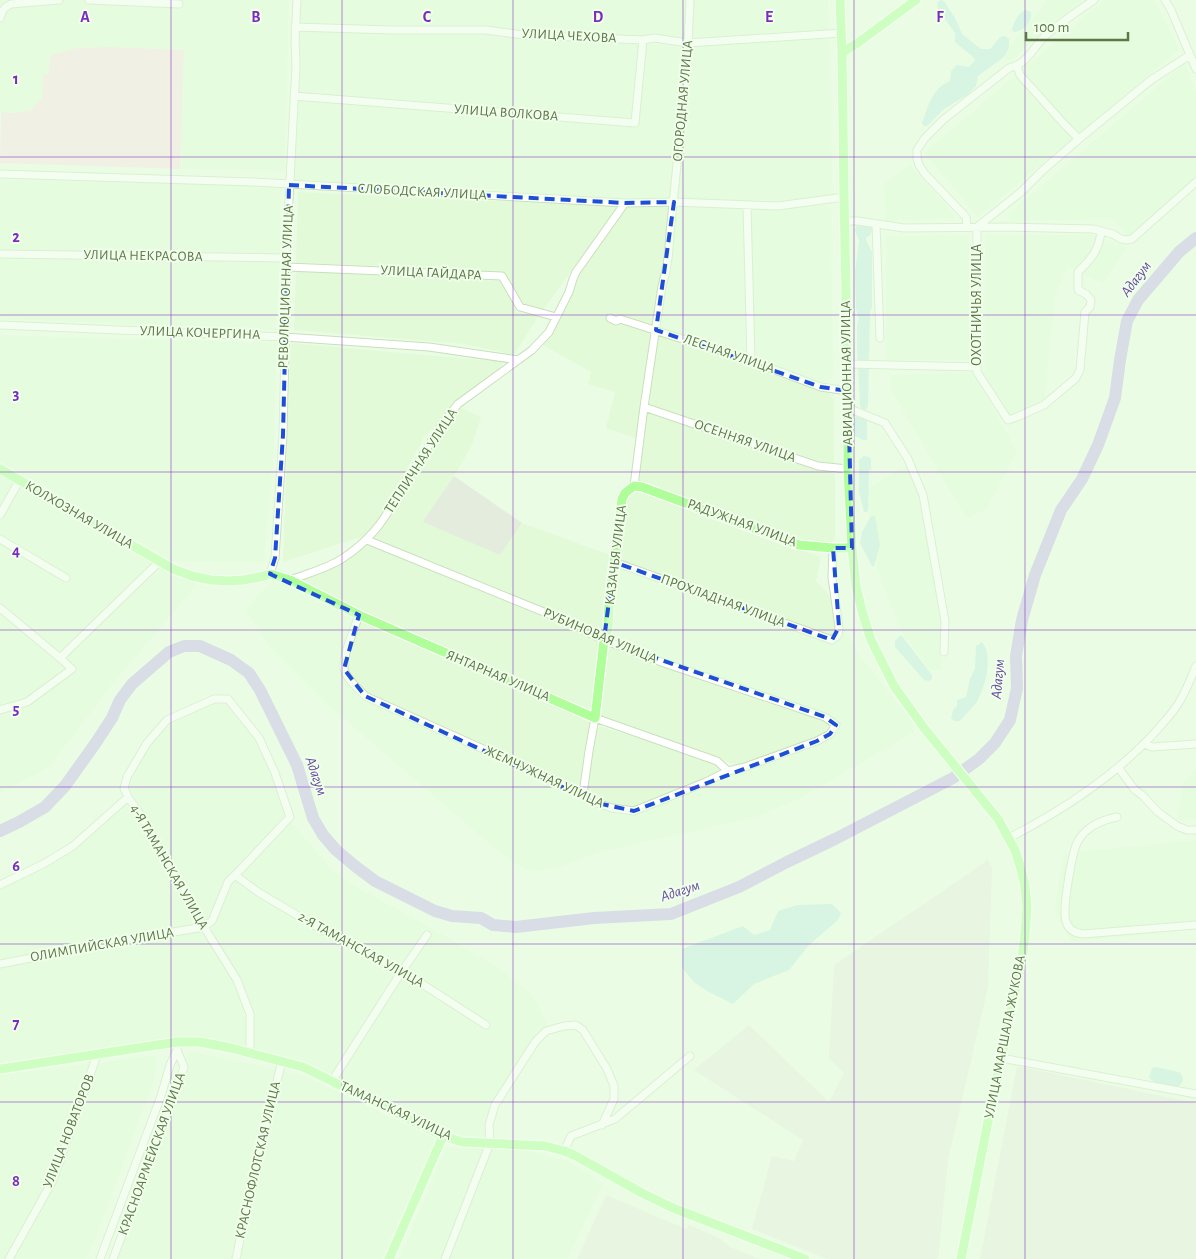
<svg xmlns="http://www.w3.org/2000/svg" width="1196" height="1259" viewBox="0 0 1196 1259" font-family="'Alegreya Sans',sans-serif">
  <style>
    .residential { fill: #e2fad8 }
    .industrial { fill: #e4ecde }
    .education { fill: #f9e0e6 }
    .green { fill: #c1ebe1 }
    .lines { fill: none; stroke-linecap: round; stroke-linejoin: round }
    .river { stroke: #c5b7e8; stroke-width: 12 }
    .minor-casing { stroke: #c9e0bc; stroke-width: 9 }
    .major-casing { stroke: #fff; stroke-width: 11 }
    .minor { stroke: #fff; stroke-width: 7 }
    .major { stroke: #b0fe99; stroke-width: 9 }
    .marked { fill: none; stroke: #1d4ed8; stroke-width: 4; stroke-dasharray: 10 6; stroke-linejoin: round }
    .grid { fill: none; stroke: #7b2cbf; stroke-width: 1; stroke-opacity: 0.55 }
    .labels { text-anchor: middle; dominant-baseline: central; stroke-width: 4; stroke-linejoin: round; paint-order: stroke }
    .street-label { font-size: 14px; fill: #5f7748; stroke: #f0ffeb }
    .water-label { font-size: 15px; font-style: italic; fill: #6549a1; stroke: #f0ffeb }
    .grid-label { font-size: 16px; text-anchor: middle; font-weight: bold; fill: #7b2cbf; stroke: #f0ffeb; stroke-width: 4; stroke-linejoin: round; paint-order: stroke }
  </style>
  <rect width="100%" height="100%" fill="#eafde4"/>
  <!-- residential -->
  <path class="residential" d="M0 0H289L285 172 180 169 184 50 110 47 77 48 51 55 48 74 43 75 42 98 31 110 12 113 0 112Z
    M300 0H688L685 37 683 39 659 35 640 37 528 32 489 26 416 27 304 24 301 22 299 19Z
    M693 0H828L829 27 826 30 822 32 697 40 693 38 691 33Z
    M1048 0H1083L1054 21 1009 62 1002 55Z
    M1104 0H1155L1179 50 978 217 924 153Z
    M302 30 427 34 454 32 492 33 530 38 671 45 680 47 684 51 685 56 672 199H610L486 189 293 180 299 33Z
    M823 38 826 39 830 44 832 178 830 192 827 196 784 201 681 199 678 198 677 193 683 146 689 52 692 47Z
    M1185 63 1196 90V179L1129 238 1112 219 1011 221 1007 215Z
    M910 164 957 218 886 221 884 184Z
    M0 179 281 187 280 255 0 250Z
    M298 192 614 206 617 208 543 310 523 304 506 275 477 269 296 263Z
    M672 205 665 265 638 439 606 428 615 392 588 384 591 372 543 345 550 336 556 325 570 294 578 275 622 212 630 206Z
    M678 205 744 208 748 352 747 355 744 356 660 329 659 326 676 207Z
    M826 205 829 207 831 211 833 376 830 382 825 384 817 383 758 360 755 358 753 352 749 210Z
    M969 235V360H886V236Z
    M985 235H1092L1127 247 1103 284 1068 267 1055 295 1045 399 1010 416 1003 407 985 375Z
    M0 258 280 262 276 330 0 319Z
    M296 271 501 281 517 312 538 317 514 355 464 344 294 330Z
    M0 335 277 343 274 447 264 563 172 561 0 461Z
    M663 336 819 391H826L831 395 834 401V463L831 465 649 407 647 403 657 338Z
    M291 343 503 362 499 374 459 400 447 412 437 426 425 435 384 513 364 536 283 562Z
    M973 372 1017 451 987 509 966 518 891 390V375Z
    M461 408 481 417 472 445 454 476 425 518 424 522 500 555 522 523 610 555 604 630 602 632 598 633 561 614 375 539 373 537 396 507 446 423Z
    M647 411 813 468 831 472 835 474V537L832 544 811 545 639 482 637 477 645 414Z
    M909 464 921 496 942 622 941 670H930L900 630 877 568 867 507 868 488Z
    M0 473 156 565 198 583 111 686 48 768 0 793Z
    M636 490H640L821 557 816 581 835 601 836 629 834 634 831 636 619 560 618 551 626 499 631 492Z
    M368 544 601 641 593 708 588 710 300 583 299 581 300 580 337 565Z
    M618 566 833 643 838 641 845 629 858 653 913 723 914 732 801 798 753 818 600 852 556 868 538 871 525 869 500 853 328 705 270 647 245 611 271 581 283 582 352 615 353 619V631L339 667 345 680 362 698 582 798 603 810 630 816 836 735 841 726 839 720 613 641 610 637 615 569Z
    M361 621 591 718 592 722 583 780 581 784 572 786 365 693 350 674 347 665 348 657Z
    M610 646 829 722 830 727 829 731 824 734 741 765H736L601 718 599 709 606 649Z
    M227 701 241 722 247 728 260 745 274 774 287 812 286 818 236 870 212 918 204 923 128 786V780L150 743 158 734 171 725 195 711 214 702Z
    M599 726 718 763 720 771 714 776 634 807 624 808 597 799 590 794 588 789 591 750Z
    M1196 769V819L1177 820 1183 783Z
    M127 803 137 814 234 980 245 1013 248 1039 246 1048 202 1039 0 1065V889L53 863 74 850 96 827Z
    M290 821 332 870 353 885 428 926 500 969 534 997 547 1025 542 1029 516 1064 495 1099 487 1137 453 1135 320 1070 296 1060 254 1049 252 1011 246 991 235 971 213 936 212 930 213 926 231 885Z
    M1196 840V929L1071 942 1054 910 1064 853Z
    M189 1051 302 1075 436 1137 382 1259H114Z
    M157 1055 155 1077 96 1237 86 1259H0V1075Z
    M446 1147 524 1150 567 1161 603 1183 568 1259H399Z"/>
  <!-- industrial -->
  <path class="industrial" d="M454 476 522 523 500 555 423 522 425 518Z
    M987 859 992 867 988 987 948 1160 938 1259H827L752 1229 772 1156 794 1161 803 1140 694 1070 749 1025 829 1102 844 1073 829 1058 834 965 984 863Z
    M1017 1066 1196 1103V1259H980Z
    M606 1195 686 1229 689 1225 719 1238 730 1247 760 1259H577Z"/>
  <!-- education -->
  <path class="education" d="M110 47 184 50 180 169 0 163 1 112 12 113 31 110 42 98 43 74H48L51 55 77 48Z"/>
  <!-- green -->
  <path class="green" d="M940 0 944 1 956 20 962 34 981 49H990L1000 37 1005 36 1009 39V48L1004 57 978 76 976 86 967 95 944 109 927 126H924L922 123C928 107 932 88 950 81L951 71 957 65 969 67 975 60 973 57 955 42V33L938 10 937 3Z
    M1026 10 1031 12C1033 22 1024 31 1014 32L1012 30C1014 21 1018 13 1026 10Z
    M860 223 870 225 872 228 871 234 866 238 867 242 872 252V307L870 312 868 406 866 409 864 410 860 407 857 346V325L859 319 856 309 855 272 859 241 855 230 857 225Z
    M856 417H861L867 421V440H863L855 436 854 419Z
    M864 456 869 457 871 459V469L869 470 868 510 867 512H864L859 492V460Z
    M871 516H875L880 545 874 566H872L860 543 862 532Z
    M900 636H902L932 675V679L929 681 924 680 895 647V641Z
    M982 642C994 656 985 689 976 703 971 709 965 715 960 721H954L951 718 953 710 957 706V700L966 697 970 679 975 668 976 646Z
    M832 904 841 913 838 920 809 945 789 970 754 984 733 1004 709 992 695 983 682 968V949L743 926 754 935 770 930 778 911 797 905Z
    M1156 1067 1179 1072C1186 1078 1183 1084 1176 1088 1167 1086 1154 1085 1149 1077L1152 1068Z"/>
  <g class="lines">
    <!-- river -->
    <path class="river" d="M0 831 19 822 45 807 65 786 95 744 112 718 120 700 132 684 169 652 184 646H200L231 660 249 673 260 690 297 765 313 818 323 835 336 850 355 866 375 881 435 911 452 916 481 918 493 925 516 927 594 918 671 914 739 887 787 862 835 839 953 778 979 759 995 743 1010 720 1017 688 1016 656 1022 620 1035 575 1061 510 1082 479 1098 445 1115 398 1120 360 1127 321 1138 300 1179 252 1196 238"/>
    <defs>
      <path id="minor" d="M89 0 179 4
        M1165 0 1171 10 1196 69
        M0 18C2 11 4 7 11 4L59 0
        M295 27 391 30H485L524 35 643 40 654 38 688 43 842 33
        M1017 66 1020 75 1065 125 1079 139
        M294 96 635 123 643 40
        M0 174 254 182 625 203 674 202 778 206 844 197
        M747 205 751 361
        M844 221H858L904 228 1010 227 1093 229 1113 234 1121 239 1127 240 1132 239 1196 182
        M876 224 880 338
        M967 227 966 217 925 174 919 165 917 158V150L925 138 944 119 1009 68C1028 64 1033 47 1046 35 1061 23 1077 11 1094 0
        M1101 231C1099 251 1091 259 1078 272V290L1086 294 1091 300 1090 307 1085 312 1080 370 1076 378 1044 405 1017 417 1008 420 977 372V227L1021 192 1043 170 1079 139 1151 80 1190 55
        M0 254 286 258
        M287 267 502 276 520 307 556 317
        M610 318 616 321 620 319 751 361 821 387 848 391
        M0 325 285 337 429 347 518 360
        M847 364 977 367
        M644 407 818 466 848 469
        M848 408 885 423 908 459 923 495 945 621 944 652
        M634 486 644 407 662 286C668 268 669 251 670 233L687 66 690 0
        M0 515 19 481
        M0 539 66 578
        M614 562 832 640 838 635 839 627 832 577 833 548
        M270 574 275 558 283 435 287 267 286 258 296 65 295 41 297 0
        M290 580C306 574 325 569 340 560 364 545 384 523 396 497L443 423 458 404 532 350 549 332 569 292 573 279 576 272 625 203
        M0 608 60 658 72 669 27 702 0 710
        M359 615C355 627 342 657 344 668 345 678 358 688 365 696L583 794 597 803 612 808 634 811 706 782 728 771 745 767 817 741 830 734 836 725 825 717 664 663 604 640 556 617 367 540
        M60 658 159 562
        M1144 744 1152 747 1196 744
        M1117 768 1120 770 1135 790 1142 795 1158 812 1177 826 1187 830H1196
        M583 794 589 751 595 718 717 761 728 771
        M1117 817C1102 820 1086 827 1078 841 1072 851 1062 910 1066 921 1068 930 1075 933 1083 934L1196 925
        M1009 838C1065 809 1117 775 1159 728 1164 721 1171 715 1176 707 1185 695 1190 680 1196 666
        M235 875 258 892 322 930 402 971 486 1025
        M0 885 45 863 73 846 128 797 140 814 204 927 237 980 250 1014V1053
        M0 964 112 942 204 927 212 921 228 882 240 870 290 817 275 773 259 738 228 699H214L167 720 147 743 127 777 124 788 128 797
        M1001 1058 1196 1094
        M332 1081 402 971 427 935
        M564 1151 571 1136 615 1119 690 1056
        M9 1259 53 1180 97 1055
        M100 1259 161 1096 170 1065 177 1050V1042
        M113 1259 184 1067 177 1050
        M236 1259 253 1175 282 1061
        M445 1259 490 1143 489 1125 495 1105 523 1061 536 1041 546 1031 564 1026 576 1025 583 1030 607 1069 614 1086V1099L602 1125"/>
      <path id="major" d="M840 0 842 53 844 197 848 391V469L852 548 856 586 862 611 871 640 894 686 924 728 998 819 1015 850 1021 869 1025 886 1027 908 1025 934 1022 959 992 1101 961 1259
        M842 53 859 42 916 0
        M0 469 173 569 192 576 211 580 228 581 243 580 260 577 270 574 290 580 359 615 595 718 604 640 608 628 609 601 622 499 625 493 634 486 642 487 799 545 833 548H852
        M0 1069 177 1042H200L231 1048 303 1067 443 1136 462 1142 545 1146 564 1151 574 1155 642 1193 673 1208 805 1259
        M389 1259 443 1136"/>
    </defs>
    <!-- minor casing -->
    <use href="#minor" class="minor-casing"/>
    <!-- major casing -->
    <use href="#major" class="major-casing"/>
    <!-- minor -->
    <use href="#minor" class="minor"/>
    <!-- major -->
    <use href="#major" class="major"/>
  </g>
  <!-- marked area -->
  <path d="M0 0H1196V1259H0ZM289 185 625 203 674 202 656 330 821 387 848 391 852 548H833L839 627 832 640 614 562 604 640 825 717 836 725 830 734 817 741 634 811 597 803 365 696 344 669 359 615 270 574 275 558 283 435Z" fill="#eafde4" fill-opacity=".55" fill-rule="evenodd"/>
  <path class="marked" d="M289 185 625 203 674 202 656 330 821 387 848 391 852 548H833L839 627 832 640 614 562 604 640 825 717 836 725 830 734 817 741 634 811 597 803 365 696 344 669 359 615 270 574 275 558 283 435Z"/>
  <!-- grid -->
  <path class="grid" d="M171 0V1259M342 0V1259M513 0V1259M683 0V1259M854 0V1259M1025 0V1259M0 157H1196M0 315H1196M0 472H1196M0 630H1196M0 787H1196M0 944H1196M0 1102H1196"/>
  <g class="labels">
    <!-- street labels -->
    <g class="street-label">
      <text transform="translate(569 36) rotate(3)">УЛИЦА ЧЕХОВА</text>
      <text transform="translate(683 101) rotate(-85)">ОГОРОДНАЯ УЛИЦА</text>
      <text transform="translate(506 113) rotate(4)">УЛИЦА ВОЛКОВА</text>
      <text transform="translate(422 192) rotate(3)">СЛОБОДСКАЯ УЛИЦА</text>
      <text transform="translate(143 256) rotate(1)">УЛИЦА НЕКРАСОВА</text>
      <text transform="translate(431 273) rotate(3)">УЛИЦА ГАЙДАРА</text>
      <text transform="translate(286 287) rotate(-88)">РЕВОЛЮЦИОННАЯ УЛИЦА</text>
      <text transform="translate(977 305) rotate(-90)">ОХОТНИЧЬЯ УЛИЦА</text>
      <text transform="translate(200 333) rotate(2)">УЛИЦА КОЧЕРГИНА</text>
      <text transform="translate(729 354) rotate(19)">ЛЕСНАЯ УЛИЦА</text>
      <text transform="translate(847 373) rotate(-91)">АВИАЦИОННАЯ УЛИЦА</text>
      <text transform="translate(745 441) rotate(19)">ОСЕННЯЯ УЛИЦА</text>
      <text transform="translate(421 461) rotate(-57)">ТЕПЛИЧНАЯ УЛИЦА</text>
      <text transform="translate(79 515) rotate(30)">КОЛХОЗНАЯ УЛИЦА</text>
      <text transform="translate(742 523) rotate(20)">РАДУЖНАЯ УЛИЦА</text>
      <text transform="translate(616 555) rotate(-83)">КАЗАЧЬЯ УЛИЦА</text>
      <text transform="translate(723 601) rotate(20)">ПРОХЛАДНАЯ УЛИЦА</text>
      <text transform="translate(600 636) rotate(23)">РУБИНОВАЯ УЛИЦА</text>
      <text transform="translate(498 676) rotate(23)">ЯНТАРНАЯ УЛИЦА</text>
      <text transform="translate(544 777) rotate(25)">ЖЕМЧУЖНАЯ УЛИЦА</text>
      <text transform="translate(169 867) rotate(60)">4-Я ТАМАНСКАЯ УЛИЦА</text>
      <text transform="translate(102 945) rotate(-10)">ОЛИМПИЙСКАЯ УЛИЦА</text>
      <text transform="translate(361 950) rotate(29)">2-Я ТАМАНСКАЯ УЛИЦА</text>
      <text transform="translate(1005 1037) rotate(-79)">УЛИЦА МАРШАЛА ЖУКОВА</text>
      <text transform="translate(396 1111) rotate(25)">ТАМАНСКАЯ УЛИЦА</text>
      <text transform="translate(69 1131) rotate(-69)">УЛИЦА НОВАТОРОВ</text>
      <text transform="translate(152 1154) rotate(-70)">КРАСНОАРМЕЙСКАЯ УЛИЦА</text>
      <text transform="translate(258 1160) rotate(-77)">КРАСНОФЛОТСКАЯ УЛИЦА</text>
    </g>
    <!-- water labels -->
    <g class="water-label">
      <text transform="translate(1136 279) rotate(-53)">Адагум</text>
      <text transform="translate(998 679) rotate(-85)">Адагум</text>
      <text transform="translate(316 776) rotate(71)">Адагум</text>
      <text transform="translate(680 891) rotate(-18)">Адагум</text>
    </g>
  </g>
  <g class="grid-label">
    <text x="85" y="22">A</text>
    <text x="256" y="22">B</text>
    <text x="427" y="22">C</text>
    <text x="598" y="22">D</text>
    <text x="769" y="22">E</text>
    <text x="940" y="22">F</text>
    <text x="16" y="84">1</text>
    <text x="16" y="242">2</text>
    <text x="16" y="399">3</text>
    <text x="16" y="556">4</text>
    <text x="16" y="714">5</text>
    <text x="16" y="871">6</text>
    <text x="16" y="1029">7</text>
    <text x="16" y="1186">8</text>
  </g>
  <!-- scale -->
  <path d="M1026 32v8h102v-8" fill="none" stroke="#5f7748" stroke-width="2.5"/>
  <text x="1034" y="32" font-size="15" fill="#5f7748" stroke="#f0ffeb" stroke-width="4" paint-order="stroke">100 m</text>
</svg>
